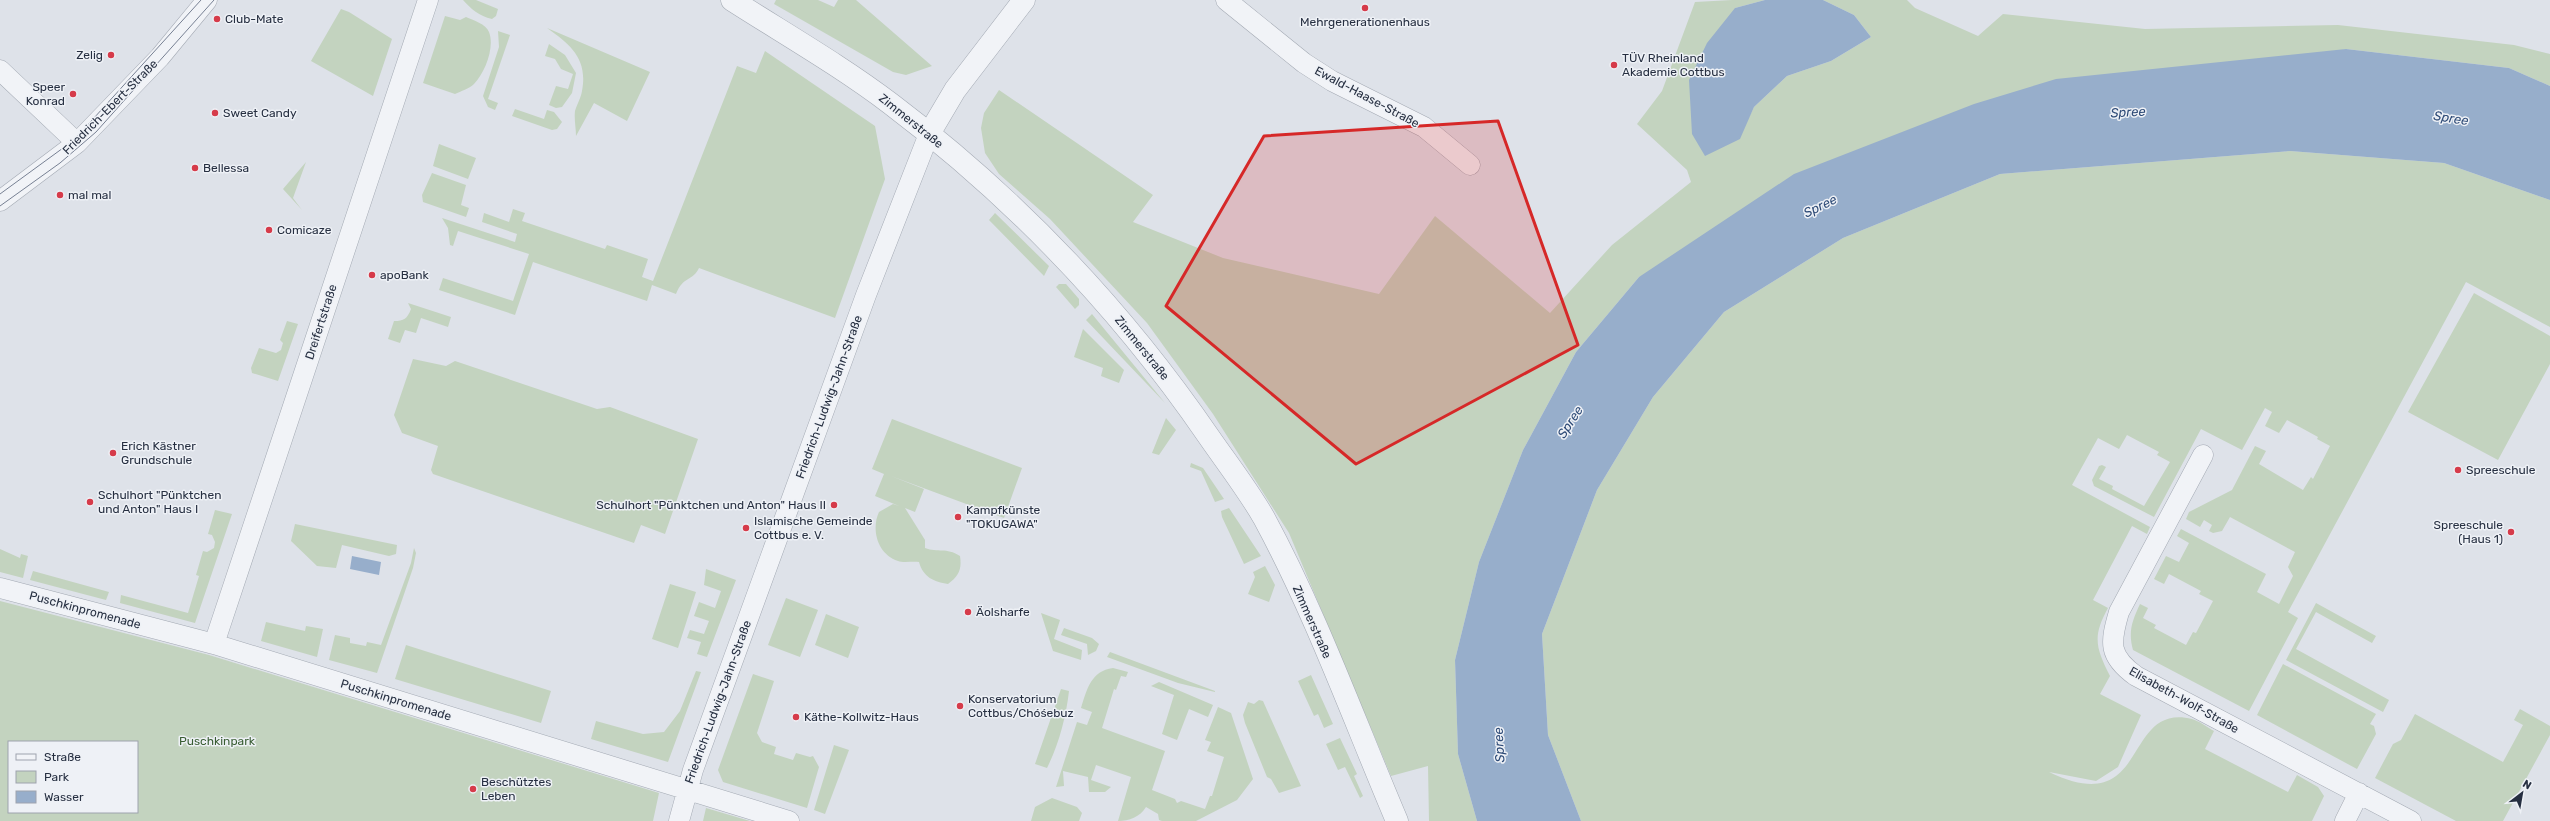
<svg xmlns="http://www.w3.org/2000/svg" width="2550" height="821" viewBox="0 0 2550 821" font-family="Rubik,sans-serif">
  <style>
    .green { fill: #c3d3bf; fill-rule: evenodd }
    .water { fill: #97aecb }
    .lines { fill: none; stroke-linecap: round; stroke-linejoin: round }
    .minor-casing { stroke: #a3a9b3; stroke-width: 21 }
    .tertiary-casing { stroke: #a3a9b3; stroke-width: 23 }
    .minor { stroke: #f1f3f7; stroke-width: 20 }
    .tertiary { stroke: #f1f3f7; stroke-width: 22 }
    .tram { stroke: #778093; stroke-width: 1 }
    .marked { fill: #d62828; fill-opacity: 0.2; stroke: #d62828; stroke-width: 3; stroke-linejoin: round }
    .poi-dot { fill: #d63b4a; stroke: #eef1f6; stroke-width: 1.5 }
    .labels { text-anchor: middle; dominant-baseline: central; stroke-width: 3; stroke-linejoin: round; paint-order: stroke }
    .poi-label { font-size: 12px; fill: #262f41; stroke: #eef1f6; text-anchor: start }
    .street-label { font-size: 12px; fill: #262f41; stroke: #eef1f6 }
    .park-label { font-size: 12px; fill: #395d33; stroke: #eef1f6 }
    .water-label { font-size: 13px; font-style: italic; fill: #2e4b77; stroke: #eef1f6 }
  </style>
  <rect width="100%" height="100%" fill="#dee2e9"/>
  <!-- green -->
  <path class="green" d="M463 0H476L498 9 496 16 492 19C479 16 471 9 463 0Z
    M776 0H818L834 7 838 0H856L932 66 906 75 893 72 774 4Z
    M1732 0H1765L1735 8 1747 121 1754 107 1787 76 1831 61 1871 37 1854 15 1823 0H1907L1915 8 1978 36 2003 14 2145 29 2338 25 2514 45 2550 54V86L2509 68 2346 49 1639 277 1576 352 1523 450 1479 562 1455 660 1458 754 1477 821H1429L1428 766 1391 776 1289 533 1213 414 1147 323 1050 219 999 174 985 153 981 128 984 113 999 90 1153 195 1133 222 1223 258 1379 294 1435 216 1550 313 1612 245 1691 182 1687 170 1637 124 1662 91 1695 2Z
    M341 9 349 12 392 39 373 96 311 61Z
    M445 16 460 20 466 17C473 20 486 24 489 32 495 47 485 73 474 84 469 89 461 91 455 94L423 83Z
    M547 28 650 72 627 121 594 103 576 136C576 128 574 119 575 111 577 104 581 98 582 91 588 59 571 45 547 28Z
    M498 31 510 35 488 99 498 103 495 110 488 107 483 96 499 47Z
    M549 44 565 55 576 73 572 93 562 107 556 108 549 105 556 86 568 89 573 74 561 69 555 59 545 56Z
    M765 51 875 126 885 179 835 318 699 268C693 281 683 276 676 294L652 285 647 301 533 262 515 315 439 290 443 278 513 301 529 254 458 231 453 246 450 245 448 228 442 218 515 242 517 234 482 222 484 213 509 222 513 209 525 213 522 221 605 249 607 245 648 259 642 277 653 281 737 66 756 73Z
    M515 109 544 119 547 110 554 112 562 122 557 129 552 130 512 116Z
    M439 144 476 158 468 179 433 166Z
    M2290 151 2444 163 2550 200V327L2466 282 2288 612 2298 618 2249 711 2133 650C2128 632 2132 621 2140 604L2148 608 2143 618 2156 625 2154 628 2186 645 2193 632 2196 633 2213 601 2199 594 2201 591 2169 574 2164 584 2154 579 2166 556 2179 562 2189 543 2177 536 2181 529 2266 574 2257 592 2279 604 2293 576 2288 567 2295 552 2230 517 2222 531 2213 533 2209 531 2212 525 2204 520 2200 527 2186 519 2189 512 2232 490 2255 446 2266 451 2259 464 2303 490 2311 477 2313 479 2330 446 2317 439 2318 437 2287 420 2279 433 2265 426 2272 412 2265 408 2242 450 2201 429 2154 517 2094 486 2092 480 2099 466 2102 465 2106 467 2099 479 2113 486 2112 489 2144 506 2170 462 2157 455 2159 452 2127 435 2119 449 2098 438 2072 485 2150 527 2147 534 2132 526 2093 600 2108 608C2092 637 2096 648 2110 676L2100 694 2141 715 2118 767 2096 781 2049 772C2151 821 2121 702 2192 719 2199 721 2207 727 2214 731L2205 749 2288 792 2297 775 2318 787 2324 796 2312 821H1581L1548 735 1542 634 1597 490 1653 397 1724 312 1843 238 2000 174Z
    M306 162 293 198 302 210 283 189Z
    M432 173 466 185 461 205 469 208 466 217 423 202 422 195Z
    M995 213 1049 266 1044 276 989 220Z
    M1059 284H1066L1079 299V305L1075 309 1056 287Z
    M2474 293 2550 336V364L2498 460 2408 412Z
    M408 303 451 317 448 327 421 318 416 333 405 330 400 343 388 339 394 321C404 321 407 319 411 309Z
    M1092 314 1165 403 1086 320Z
    M287 321 298 324 278 381 252 373 251 368 259 348 276 353 281 350 283 343 280 340Z
    M1083 329 1124 370 1119 383 1101 376 1103 368 1074 357Z
    M413 359 446 366 455 361 597 409 610 407 698 439 665 534 641 525 634 543 433 474 431 470 438 446 402 433 394 415Z
    M1166 418 1176 430 1159 455 1152 453Z
    M892 419 1022 468 1004 518 891 476 924 489 915 512 905 508 925 540V548C938 553 946 547 960 556 962 569 959 576 948 584 934 582 923 577 919 562 913 561 903 563 898 561 877 554 871 529 879 512L893 504 899 506 875 496 884 474 872 469Z
    M1191 463 1203 468 1224 499 1215 502 1201 471 1190 467Z
    M1229 508 1261 556 1244 564 1222 517 1221 511Z
    M215 510 232 514 195 623 120 603 121 595 188 613 199 576 196 575 203 551 207 552 214 548 215 542 212 535 208 534Z
    M295 524 397 545 396 554 389 556 342 545 336 568 317 566 291 541Z
    M414 548 416 553 413 568 377 673 329 660 335 635 350 638V643L366 646 367 642 381 645 411 563Z
    M0 549 20 558 21 554 28 556 23 578 0 572Z
    M1265 566 1275 585 1269 602 1248 594 1255 577 1253 572Z
    M706 569 736 580 707 657 697 654 701 642 687 638 690 630 704 634 709 621 694 616 699 602 715 608 721 591 704 585Z
    M33 571 109 592 106 600 30 580Z
    M670 584 696 592 678 648 652 639Z
    M786 598 818 610 800 657 768 645Z
    M0 601 209 655 659 793 653 821H0ZM9 742H137V812H9Z
    M2316 603 2376 636 2372 643 2316 612 2296 649 2389 700 2383 712 2286 660Z
    M1041 613 1060 620 1054 639 1082 650 1081 660 1053 651Z
    M826 614 859 627 848 658 815 645Z
    M266 622 305 631 306 626 323 629 317 657 261 641Z
    M1064 628 1092 638 1099 644 1096 651 1088 655 1087 644 1061 635Z
    M406 645 551 691 541 723 395 679Z
    M1110 652 1215 691V692L1178 683 1107 657Z
    M2283 664 2376 714 2370 724 2374 726 2376 734 2357 769 2257 715Z
    M1113 668 1128 672 1126 677 1121 676 1116 690 1114 689 1102 728 1165 751 1152 790 1175 799 1177 803 1181 801 1205 809 1210 796H1212L1224 757 1207 751 1211 742 1205 740 1218 707 1231 713 1253 779 1237 800 1196 821H1162L1159 820 1158 814 1146 807C1140 817 1129 821 1118 821L1131 777 1096 765 1091 780 1111 787 1105 792H1089L1088 777 1063 771 1064 786 1056 787 1077 722 1087 725 1092 712 1081 708C1087 689 1091 671 1113 668Z
    M696 671 701 672 668 762 591 739 596 721 643 734 664 732 680 711Z
    M753 674 774 681 757 733 762 742 776 747 774 754 793 760 796 753 810 757 813 756 819 767 807 808 723 782 718 770Z
    M1311 675 1333 724 1324 728 1318 714 1314 716 1298 681Z
    M1159 682 1213 705 1208 717 1189 709 1177 740 1162 734 1174 695 1151 686Z
    M1061 689 1069 691C1066 717 1059 744 1047 768L1035 764Z
    M1259 700 1263 701 1301 786 1279 793 1271 779 1267 777 1245 723 1243 715 1248 702 1254 704Z
    M2520 709 2550 726V735L2503 821H2456L2375 778 2393 744 2401 740 2415 714 2503 762 2523 725 2514 720Z
    M1340 738 1357 774 1354 776 1363 796 1360 798 1345 767 1338 770 1326 744Z
    M834 745 849 750 825 814 814 810Z
    M1052 798 1077 807 1082 813 1079 821H1031L1035 807Z
    M706 808 750 821H703Z"/>
  <!-- water -->
  <path class="water" d="M1765 0H1823L1854 15 1871 37 1831 61 1787 76 1754 107 1740 139 1705 156 1692 134 1689 80 1707 43 1735 8Z
    M2346 49 2509 68 2550 86V200L2444 163 2290 151 2000 174 1843 238 1724 312 1653 397 1597 490 1542 634 1548 735 1581 821H1477L1458 754 1455 660 1479 562 1523 450 1576 352 1639 277 1794 174 1974 104 2056 79Z
    M352 556 381 562 379 575 350 569Z"/>
  <g class="lines">
    <defs>
      <path id="minor" d="M1226 0 1304 63 1332 81 1424 127 1470 165
        M0 70 77 143
        M0 201 77 143 160 57 207 0
        M2203 455 2119 612C2110 643 2108 656 2136 676L2411 821
        M0 588 214 644 789 821
        M214 644 428 0
        M679 821 693 770 866 295 929 134
        M2345 821 2359 793"/>
      <path id="tertiary" d="M732 0C785 34 841 66 891 104 1014 197 1122 310 1209 437 1227 463 1248 490 1264 518 1316 614 1354 720 1397 821
        M929 134 955 90 1024 0"/>
    </defs>
    <!-- minor casing -->
    <use href="#minor" class="minor-casing"/>
    <!-- tertiary casing -->
    <use href="#tertiary" class="tertiary-casing"/>
    <!-- minor -->
    <use href="#minor" class="minor"/>
    <!-- tertiary -->
    <use href="#tertiary" class="tertiary"/>
    <!-- tram -->
    <path class="tram" d="M0 194 74 140 201 0
      M0 206 60 163 96 132 214 0"/>
  </g>
  <!-- marked area -->
  <path class="marked" d="M1498 121 1578 345 1356 464 1166 306 1264 136Z"/>
  <!-- markers -->
  <g class="poi-dot">
    <circle cx="1365" cy="8" r="4"/>
    <circle cx="217" cy="19" r="4"/>
    <circle cx="111" cy="55" r="4"/>
    <circle cx="1614" cy="65" r="4"/>
    <circle cx="73" cy="94" r="4"/>
    <circle cx="215" cy="113" r="4"/>
    <circle cx="195" cy="168" r="4"/>
    <circle cx="60" cy="195" r="4"/>
    <circle cx="269" cy="230" r="4"/>
    <circle cx="372" cy="275" r="4"/>
    <circle cx="113" cy="453" r="4"/>
    <circle cx="2458" cy="470" r="4"/>
    <circle cx="90" cy="502" r="4"/>
    <circle cx="834" cy="505" r="4"/>
    <circle cx="958" cy="517" r="4"/>
    <circle cx="746" cy="528" r="4"/>
    <circle cx="2511" cy="532" r="4"/>
    <circle cx="968" cy="612" r="4"/>
    <circle cx="960" cy="706" r="4"/>
    <circle cx="796" cy="717" r="4"/>
    <circle cx="473" cy="789" r="4"/>
  </g>
  <g class="labels">
    <!-- poi labels -->
    <g class="poi-label">
      <text x="225" y="19">Club-Mate</text>
      <text x="1365" y="22" text-anchor="middle">Mehrgenerationenhaus</text>
      <text x="103" y="55" text-anchor="end">Zelig</text>
      <text x="1622" y="58">TÜV Rheinland<tspan x="1622" dy="14">Akademie Cottbus</tspan></text>
      <text x="65" y="87" text-anchor="end">Speer<tspan x="65" dy="14">Konrad</tspan></text>
      <text x="223" y="113">Sweet Candy</text>
      <text x="203" y="168">Bellessa</text>
      <text x="68" y="195">mal mal</text>
      <text x="277" y="230">Comicaze</text>
      <text x="380" y="275">apoBank</text>
      <text x="121" y="446">Erich Kästner<tspan x="121" dy="14">Grundschule</tspan></text>
      <text x="2466" y="470">Spreeschule</text>
      <text x="98" y="495">Schulhort "Pünktchen<tspan x="98" dy="14">und Anton" Haus I</tspan></text>
      <text x="826" y="505" text-anchor="end">Schulhort "Pünktchen und Anton" Haus II</text>
      <text x="966" y="510">Kampfkünste<tspan x="966" dy="14">"TOKUGAWA"</tspan></text>
      <text x="754" y="521">Islamische Gemeinde<tspan x="754" dy="14">Cottbus e. V.</tspan></text>
      <text x="2503" y="525" text-anchor="end">Spreeschule<tspan x="2503" dy="14">(Haus 1)</tspan></text>
      <text x="976" y="612">Äolsharfe</text>
      <text x="968" y="699">Konservatorium<tspan x="968" dy="14">Cottbus/Chóśebuz</tspan></text>
      <text x="804" y="717">Käthe-Kollwitz-Haus</text>
      <text x="481" y="782">Beschütztes<tspan x="481" dy="14">Leben</tspan></text>
    </g>
    <!-- street labels -->
    <g class="street-label">
      <text transform="translate(1367 97) rotate(28)">Ewald-Haase-Straße</text>
      <text transform="translate(110 107) rotate(-45)">Friedrich-Ebert-Straße</text>
      <text transform="translate(911 121) rotate(39)">Zimmerstraße</text>
      <text transform="translate(321 322) rotate(-72)">Dreifertstraße</text>
      <text transform="translate(1142 348) rotate(51)">Zimmerstraße</text>
      <text transform="translate(829 397) rotate(-70)">Friedrich-Ludwig-Jahn-Straße</text>
      <text transform="translate(85 610) rotate(15)">Puschkinpromenade</text>
      <text transform="translate(1312 622) rotate(66)">Zimmerstraße</text>
      <text transform="translate(396 700) rotate(17)">Puschkinpromenade</text>
      <text transform="translate(2184 700) rotate(29)">Elisabeth-Wolf-Straße</text>
      <text transform="translate(718 702) rotate(-70)">Friedrich-Ludwig-Jahn-Straße</text>
    </g>
    <!-- park labels -->
    <g class="park-label">
      <text x="217" y="741">Puschkinpark</text>
    </g>
    <!-- water labels -->
    <g class="water-label">
      <text transform="translate(2128 112) rotate(-3)">Spree</text>
      <text transform="translate(2451 118) rotate(9)">Spree</text>
      <text transform="translate(1820 206) rotate(-26)">Spree</text>
      <text transform="translate(1570 422) rotate(-57)">Spree</text>
      <text transform="translate(1499 745) rotate(-93)">Spree</text>
    </g>
  </g>
  <!-- legend -->
  <rect x="8" y="741" width="130" height="72" fill="#eef1f6" stroke="#9ea3ae"/>
  <rect x="16" y="754" width="20" height="6" fill="#f1f3f7" stroke="#9ea3ae"/>
  <text x="44" y="761" font-size="12" fill="#262f41">Straße</text>
  <rect x="16" y="771" width="20" height="12" fill="#c3d3bf" stroke="#9ea3ae"/>
  <text x="44" y="781" font-size="12" fill="#262f41">Park</text>
  <rect x="16" y="791" width="20" height="12" fill="#97aecb" stroke="#9ea3ae"/>
  <text x="44" y="801" font-size="12" fill="#262f41">Wasser</text>
  <!-- north arrow -->
  <g transform="translate(2522 793) rotate(31)" stroke="#eef1f6" stroke-width="3" paint-order="stroke">
  <path d="M0-3L7 15L0 10L-7 15Z" fill="#262f41"/>
  <text y="-6" font-size="11" font-weight="bold" text-anchor="middle" fill="#262f41">N</text>
  </g>
</svg>
